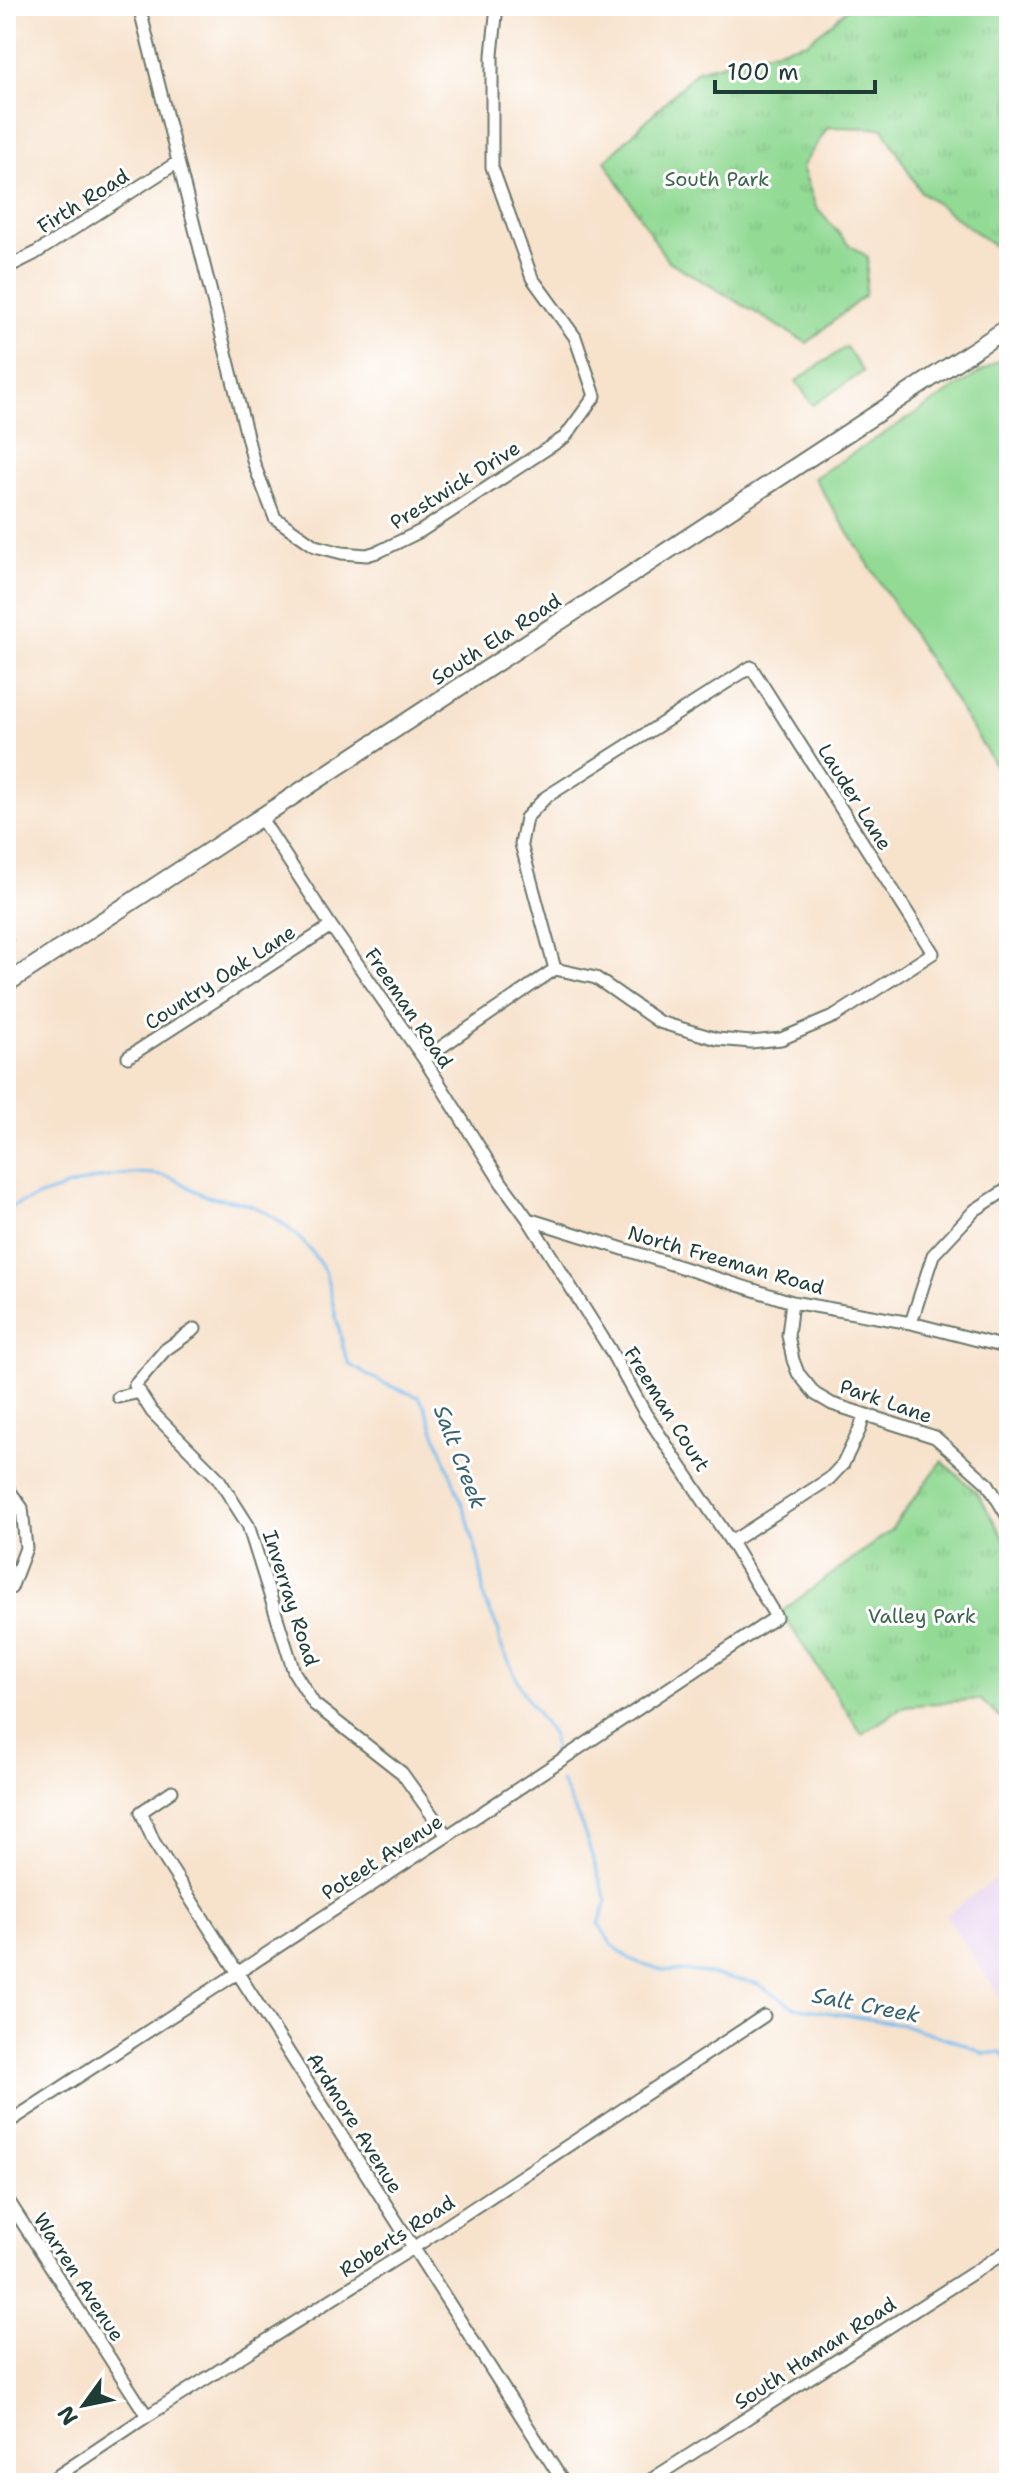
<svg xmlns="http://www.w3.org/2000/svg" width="1015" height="2489" viewBox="0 0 1015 2489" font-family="'Shantell Sans',sans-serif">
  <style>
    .built { fill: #e7d2ef }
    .green { fill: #93da95; stroke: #598c64; stroke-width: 2 }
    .park { fill: url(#park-tufts); stroke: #598c64; stroke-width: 2 }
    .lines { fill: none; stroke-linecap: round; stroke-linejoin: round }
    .stream { stroke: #76bced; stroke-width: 3 }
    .street-casing { stroke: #6b7769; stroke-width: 15 }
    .secondary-casing { stroke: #6b7769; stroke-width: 20 }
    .street { stroke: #fff; stroke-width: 11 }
    .secondary { stroke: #fff; stroke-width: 16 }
    .labels { text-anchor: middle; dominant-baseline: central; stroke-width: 6; stroke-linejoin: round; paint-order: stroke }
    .park-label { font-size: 20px; fill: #3c644c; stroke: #fff }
    .street-label { font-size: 20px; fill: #1f3d34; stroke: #fff }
    .water-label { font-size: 22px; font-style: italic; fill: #39636c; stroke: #fff }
  </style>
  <defs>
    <pattern id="park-tufts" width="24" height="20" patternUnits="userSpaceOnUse" patternTransform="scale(2)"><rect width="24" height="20" fill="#93da95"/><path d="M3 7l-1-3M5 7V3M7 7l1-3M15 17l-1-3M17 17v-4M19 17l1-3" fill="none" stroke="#7ebc81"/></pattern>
  </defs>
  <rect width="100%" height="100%" fill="#fff"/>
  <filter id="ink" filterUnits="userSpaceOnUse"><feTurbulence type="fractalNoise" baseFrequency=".0125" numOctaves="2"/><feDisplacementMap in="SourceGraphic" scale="16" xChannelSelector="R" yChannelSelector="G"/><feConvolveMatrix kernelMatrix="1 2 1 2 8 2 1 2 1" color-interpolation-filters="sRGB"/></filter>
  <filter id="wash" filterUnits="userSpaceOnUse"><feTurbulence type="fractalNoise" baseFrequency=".006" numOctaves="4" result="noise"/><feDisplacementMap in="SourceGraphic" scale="32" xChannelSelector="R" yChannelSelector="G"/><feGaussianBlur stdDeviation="1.8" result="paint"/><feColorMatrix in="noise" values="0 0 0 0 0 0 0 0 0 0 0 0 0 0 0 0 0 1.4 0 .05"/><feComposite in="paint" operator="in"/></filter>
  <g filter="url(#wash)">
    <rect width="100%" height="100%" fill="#f7e2cc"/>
    <!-- built -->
    <path class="built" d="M1009 1875V2010L946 1915 994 1880Z"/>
    <!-- green -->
    <path class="green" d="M846 347 863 372 813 405 796 381Z
      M1009 354V787L814 478Z"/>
    <!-- park -->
    <path class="park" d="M850 6H1009V257L920 191 883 128 828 127 802 167 816 207 848 244 868 257 865 295 807 343 667 260 605 161 698 70 807 42 832 23Z
      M942 1461 978 1494 1009 1547V1717L1001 1719 980 1699 905 1706 862 1734 781 1612 890 1531Z"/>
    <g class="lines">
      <!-- stream -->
      <path class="stream" d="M6 1209C47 1193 85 1178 129 1174 142 1172 165 1174 177 1180 186 1185 194 1191 204 1195 216 1199 227 1199 240 1202 273 1210 312 1244 326 1275L345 1354 350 1365 385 1384 419 1397 425 1407 467 1517 480 1564 484 1599 499 1631V1641L523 1692 553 1737 554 1752
        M561 1781 582 1826 607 1901 599 1924 611 1944 630 1959 647 1966 662 1970 699 1972 756 1983 794 2007 901 2024 964 2044 984 2054 1001 2052 1009 2062"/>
    </g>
  </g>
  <g filter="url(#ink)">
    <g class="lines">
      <defs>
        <path id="street" d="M139 6 254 464 275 518 315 546 342 553 367 555 380 551 421 531 565 437 595 396 575 337 532 278 492 167V55L497 6
          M6 268 34 254 178 162
          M751 667 933 953 835 1016 781 1039 751 1042 717 1039 659 1022 596 978 555 969 521 844 526 818 546 797Z
          M6 941V942
          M128 1057 331 926
          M424 1059 555 969
          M528 1219 792 1302 911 1323 1009 1348
          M792 1302 788 1335 793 1360 798 1373 815 1394 832 1404 935 1437 988 1484 1009 1519
          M911 1323 933 1255 975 1210 1009 1188
          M195 1329 165 1350 135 1385 152 1412 218 1478 248 1525 294 1672 314 1704 402 1773 447 1836
          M118 1397 140 1392
          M6 1486 22 1508 26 1548 11 1588
          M731 1542 829 1479 843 1464 860 1429 864 1415
          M172 1791 141 1812 154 1842 564 2483
          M6 2124 447 1836 776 1617 731 1542 645 1413 609 1348 528 1219 501 1182 424 1059 331 926 260 817
          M6 2197 147 2416
          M47 2483 147 2416 413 2248 764 2016
          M646 2483 1004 2253"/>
        <path id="secondary" d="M6 984 1009 327"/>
      </defs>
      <!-- street casing -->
      <use href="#street" class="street-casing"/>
      <!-- secondary casing -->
      <use href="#secondary" class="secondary-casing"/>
      <!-- street -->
      <use href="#street" class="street"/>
      <!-- secondary -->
      <use href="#secondary" class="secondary"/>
    </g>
  </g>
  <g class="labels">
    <!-- park labels -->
    <g class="park-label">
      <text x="717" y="179">South Park</text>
      <text x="922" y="1616">Valley Park</text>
    </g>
    <!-- street labels -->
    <g class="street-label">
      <text transform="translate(83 201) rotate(-32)">Firth Road</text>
      <text transform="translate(455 485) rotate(-32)">Prestwick Drive</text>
      <text transform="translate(496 639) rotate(-33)">South Ela Road</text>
      <text transform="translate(855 797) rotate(58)">Lauder Lane</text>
      <text transform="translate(220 977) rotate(-33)">Country Oak Lane</text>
      <text transform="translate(409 1008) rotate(56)">Freeman Road</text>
      <text transform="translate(726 1260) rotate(16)">North Freeman Road</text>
      <text transform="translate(886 1401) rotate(19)">Park Lane</text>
      <text transform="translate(667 1409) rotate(58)">Freeman Court</text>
      <text transform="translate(291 1598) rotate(72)">Inverray Road</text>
      <text transform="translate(382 1857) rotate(-33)">Poteet Avenue</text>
      <text transform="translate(355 2123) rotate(58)">Ardmore Avenue</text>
      <text transform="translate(397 2236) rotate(-33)">Roberts Road</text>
      <text transform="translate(79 2277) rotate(57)">Warren Avenue</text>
      <text transform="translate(815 2353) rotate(-33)">South Haman Road</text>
    </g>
    <!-- water labels -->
    <g class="water-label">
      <text transform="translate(460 1457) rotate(69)">Salt Creek</text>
      <text transform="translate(866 2005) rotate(11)">Salt Creek</text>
    </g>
  </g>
  <!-- margin -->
  <rect width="1015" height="2489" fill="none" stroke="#fff" stroke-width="32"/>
  <!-- north arrow -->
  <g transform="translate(84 2405) rotate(237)" stroke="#ffffff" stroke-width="6" paint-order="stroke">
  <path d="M0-6L14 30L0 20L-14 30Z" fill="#1f3d34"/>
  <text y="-12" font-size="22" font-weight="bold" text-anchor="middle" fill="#1f3d34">N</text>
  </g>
  <!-- scale -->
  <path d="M715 80v12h160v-12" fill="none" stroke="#1f3d34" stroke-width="4"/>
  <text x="727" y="80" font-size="24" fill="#1f3d34" stroke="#ffffff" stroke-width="6" paint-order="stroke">100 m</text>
</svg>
